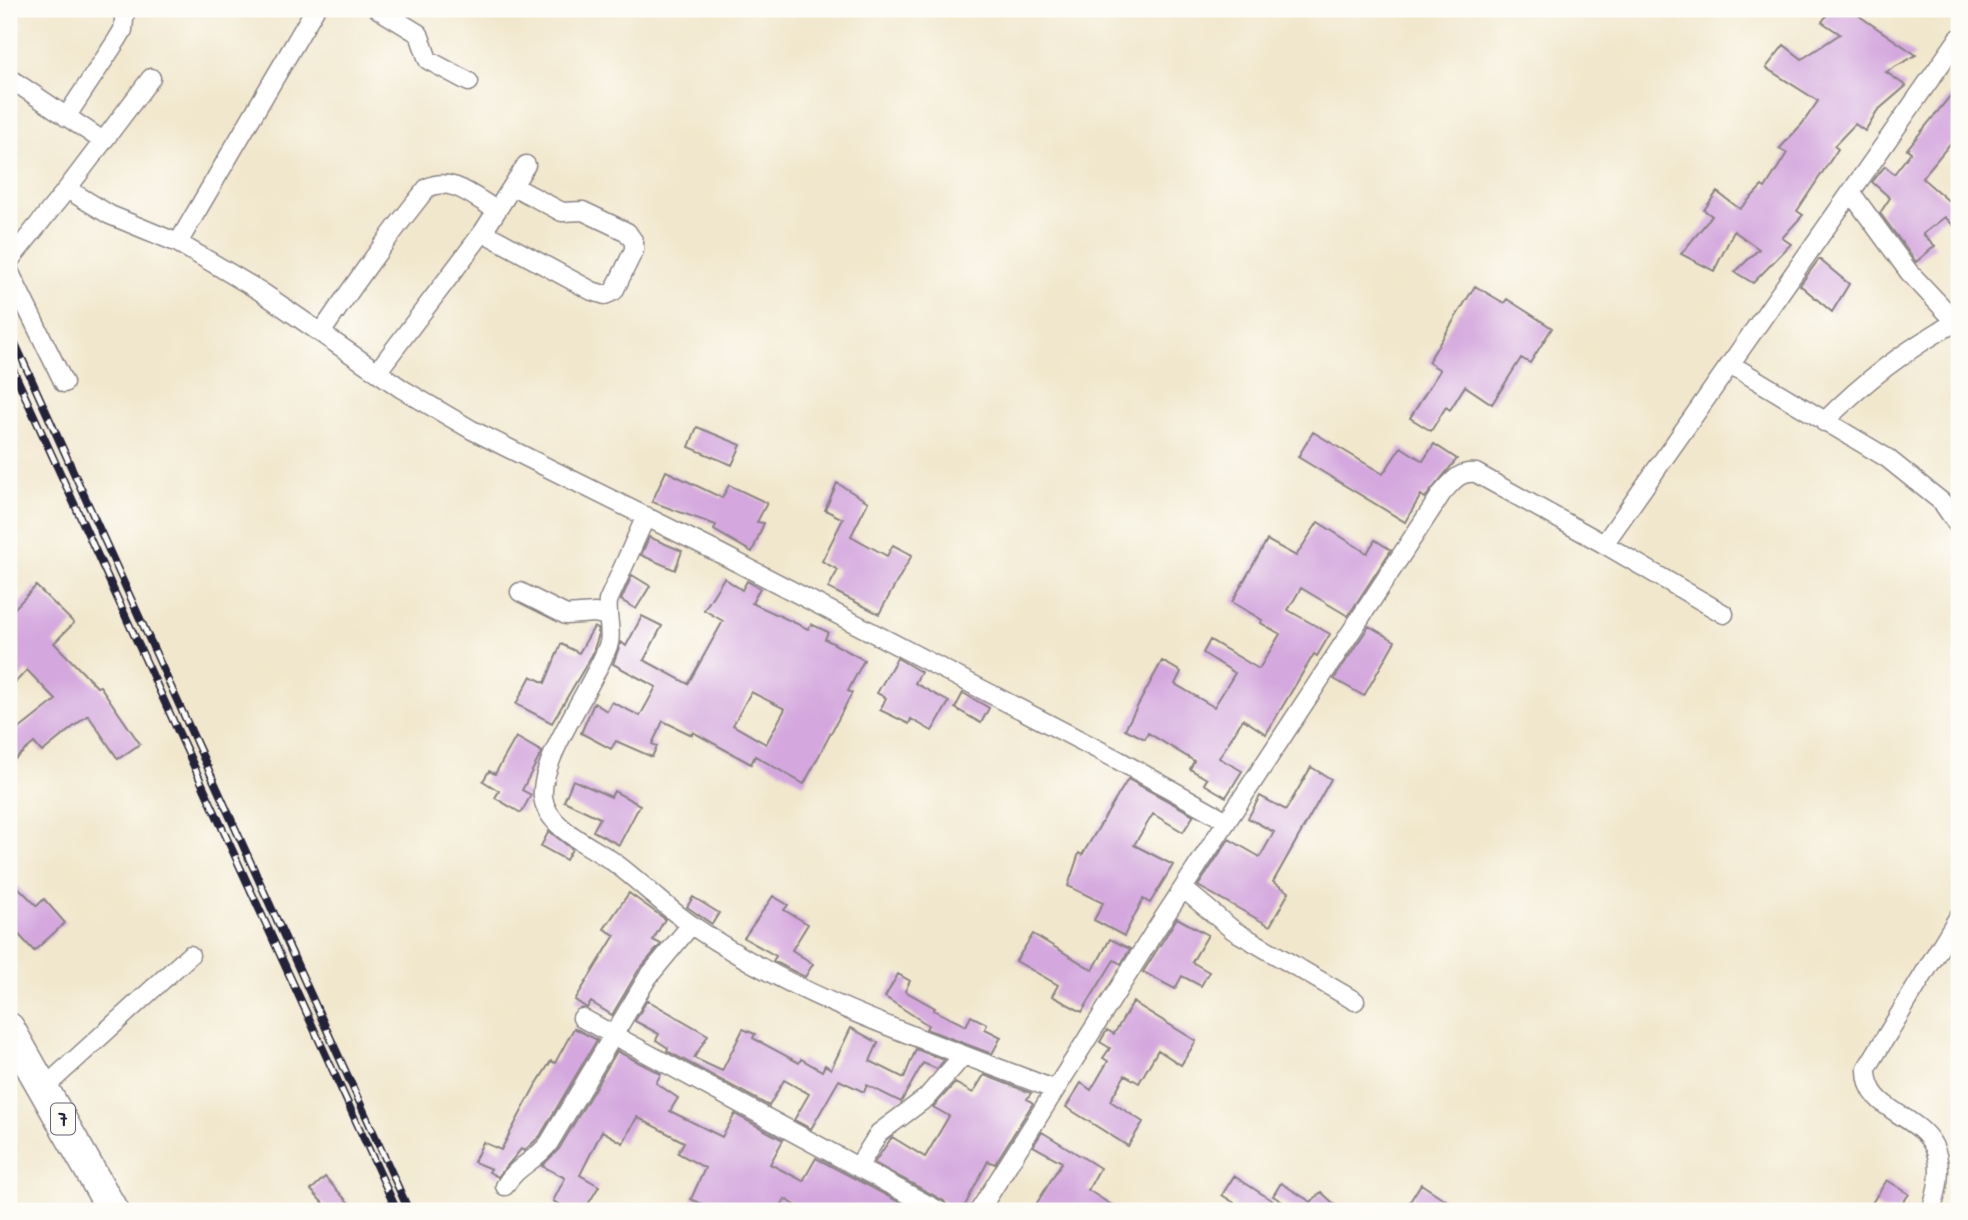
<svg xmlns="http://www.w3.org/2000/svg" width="1968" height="1220" viewBox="0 0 1968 1220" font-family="'Patrick Hand',sans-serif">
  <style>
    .building { fill: #d4a8de; fill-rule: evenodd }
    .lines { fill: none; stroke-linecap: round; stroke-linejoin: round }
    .minor-casing { stroke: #8a8484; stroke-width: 21 }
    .trunk-casing { stroke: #8a8484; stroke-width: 33 }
    .minor { stroke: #fff; stroke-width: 18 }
    .trunk { stroke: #fff; stroke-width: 30 }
    .rail-casing { stroke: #22223b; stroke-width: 8 }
    .rail { stroke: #fdfcf7; stroke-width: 5; stroke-dasharray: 16; stroke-linecap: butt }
    .labels { text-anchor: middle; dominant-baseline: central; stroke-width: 6; stroke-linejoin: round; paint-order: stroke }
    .shield { fill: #fdfcf7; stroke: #646373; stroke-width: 2 }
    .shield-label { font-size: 19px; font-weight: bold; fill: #22223b }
  </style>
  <rect width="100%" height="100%" fill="#fdfcf7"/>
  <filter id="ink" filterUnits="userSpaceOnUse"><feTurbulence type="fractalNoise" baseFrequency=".0143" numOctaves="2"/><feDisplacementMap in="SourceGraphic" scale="14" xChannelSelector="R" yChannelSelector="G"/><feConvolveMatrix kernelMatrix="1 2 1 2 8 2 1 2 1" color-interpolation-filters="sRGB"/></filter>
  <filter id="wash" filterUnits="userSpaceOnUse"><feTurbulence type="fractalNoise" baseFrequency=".00686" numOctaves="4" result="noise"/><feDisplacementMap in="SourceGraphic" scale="28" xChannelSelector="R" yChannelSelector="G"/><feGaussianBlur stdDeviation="1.57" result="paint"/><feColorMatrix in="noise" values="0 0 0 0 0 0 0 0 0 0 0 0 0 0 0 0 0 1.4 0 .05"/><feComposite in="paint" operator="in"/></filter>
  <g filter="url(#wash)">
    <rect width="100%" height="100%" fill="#f1e7cc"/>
    <g id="blocks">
      <!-- building -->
      <path class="building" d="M1831 9H1849L1916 55 1886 72 1906 86 1877 111 1865 131 1855 124 1834 146 1838 149 1797 211 1803 215 1782 238 1791 244 1753 283 1735 272 1759 249 1734 231 1714 271 1681 254 1712 216 1704 210 1717 192 1740 209 1762 186 1765 188 1787 153 1779 149 1802 124 1818 101 1766 68 1784 45 1802 59 1840 34 1822 22Z
        M1959 85V133L1922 178 1959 210V231L1945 217 1923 234 1935 246 1916 262 1880 213 1890 198 1872 182 1885 166 1894 174 1911 152 1907 149Z
        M1819 259 1849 284 1832 312 1800 285Z
        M1475 286 1504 303 1507 299 1552 328 1530 363 1521 358 1492 404 1465 386 1450 410 1446 407 1431 431 1410 418 1440 370 1428 362Z
        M697 427 741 445 732 465 689 447Z
        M1313 432 1383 474 1401 447 1423 461 1434 444 1457 459 1425 498 1421 495 1405 522 1298 457Z
        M666 471 722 498 729 485 767 503 757 522 764 523 752 552 714 530 716 525 652 502Z
        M837 483 868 502 851 536 887 556 893 545 912 555 879 614 828 588 838 570 822 561 843 519 825 510Z
        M1318 522 1367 553 1375 540 1391 550 1348 616 1301 588 1288 610 1330 634 1317 656 1314 654 1266 734 1243 719 1219 758 1242 771 1226 797 1204 784 1207 779 1190 769 1194 761 1148 733 1145 739 1125 729 1162 661 1181 672 1175 684 1214 707 1235 673 1203 653 1210 640 1259 669 1280 634 1261 623 1262 620 1232 602 1267 540 1296 556Z
        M649 537 682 551 675 570 641 555Z
        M632 575 650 586 636 609 621 600Z
        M724 578 742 590 747 581 760 588 752 603 808 629 811 624 828 632 825 639 864 660 848 691 852 693 804 784 755 756 751 764 693 732 692 735 663 721 652 744 657 746 652 757 616 741 611 749 581 733 594 703 607 711 612 702 640 716 656 687 613 664 621 642 626 646 642 616 662 626 644 660 688 684 723 621 704 610ZM751 692 785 709 766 744 733 725Z
        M36 586 74 623 54 643 97 687 100 686 140 744 118 759 88 715 42 752 34 743 9 764V737L56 700 27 670 9 689V614Z
        M1369 626 1395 641 1364 696 1334 679Z
        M594 627 598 629V637L592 655 552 723 516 704 531 676 545 683 561 644 579 653Z
        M897 658 921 672 915 683 949 702 932 731 911 719 909 724 880 710 886 698 877 693Z
        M963 693 989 708 981 723 955 708Z
        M516 737 542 752 522 790 531 795 521 813 495 798 499 791 483 781 489 771 495 774Z
        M1311 767 1331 779 1273 882 1289 892 1270 926 1198 886 1229 839 1260 857 1274 832 1248 818 1260 796 1286 810Z
        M1128 779 1194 815 1183 832 1153 814 1134 845 1173 865 1150 903 1143 899 1124 936 1094 920 1103 903 1068 886 1079 853 1082 855Z
        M573 780 611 797 614 791 640 805 619 845 593 831 600 818 564 801Z
        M549 831 572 849 566 860 541 846Z
        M9 878 37 906 44 899 65 923 34 951 9 924Z
        M629 893 665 919 653 940 661 944 638 971 612 1015 591 1002 587 1008 575 1000 615 935 604 929Z
        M773 896 788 905 784 910 808 924 792 950 813 964 805 977 773 961 776 956 744 938Z
        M693 897 719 913 712 924 687 907Z
        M1177 918 1208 935 1192 962 1209 972 1201 986 1182 976 1175 989 1143 972Z
        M1033 934 1093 970 1110 939 1130 949 1121 964 1114 960 1082 1012 1052 996 1058 985 1016 961Z
        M898 974 910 981 905 991 935 1008 933 1010 966 1026 971 1016 987 1024 985 1029 1001 1037 992 1054 926 1029 928 1025 885 997Z
        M647 1000 708 1035 694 1058 722 1071 743 1029 755 1034 753 1038 799 1063 801 1059 822 1071 825 1065 831 1069 851 1028 878 1043 870 1061 904 1078 916 1049 944 1060 937 1069 923 1063 901 1102 867 1085 864 1092 839 1080 811 1129 794 1120 809 1094 784 1080 769 1106 667 1051 668 1048 656 1040 659 1034 635 1021Z
        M1133 1002 1196 1041 1181 1065 1158 1050 1139 1083 1125 1075 1110 1101 1143 1122 1128 1146 1066 1107 1081 1083 1091 1090 1108 1061 1103 1058 1110 1048 1100 1042 1107 1030 1114 1034Z
        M574 1028 597 1040 540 1136 524 1151 521 1149 498 1177 489 1172 491 1169 474 1162 483 1142 501 1150 534 1088 551 1061 555 1063Z
        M617 1051 661 1074 656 1083 678 1098 670 1111 722 1137 735 1114 783 1140 770 1164 803 1181 816 1158 916 1211H805L785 1199 778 1211H716L691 1199 705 1168 678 1153 684 1142 637 1117 623 1143 602 1131 580 1175 599 1186 584 1211H573L553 1201 565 1178 542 1166 559 1149Z
        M984 1075 1031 1093 1027 1099 1033 1103 995 1164 988 1161 962 1211H950L944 1201 874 1163 892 1137 925 1157 949 1116 933 1107 955 1083 973 1093Z
        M1042 1132 1100 1168 1088 1190 1121 1211H1032L1062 1162 1033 1146Z
        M1234 1176 1273 1201 1267 1211H1231L1236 1204 1222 1195Z
        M325 1177 356 1211H330L311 1190Z
        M1887 1180 1909 1194 1897 1211H1885L1872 1203Z
        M1281 1183 1311 1202 1321 1192 1342 1211H1297L1273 1196Z
        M1421 1184 1450 1203 1445 1211H1404Z"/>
    </g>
  </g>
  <g filter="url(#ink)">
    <use href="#blocks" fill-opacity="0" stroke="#8a8484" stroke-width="2"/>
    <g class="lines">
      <defs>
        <path id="minor" d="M378 9 419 34 428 60 469 82
          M9 78 103 141
          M66 117 117 40 123 30 125 9
          M67 189 151 78
          M1852 194 1909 272 1956 322 1959 321
          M483 232 592 291 605 295 614 291 634 250V242L627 232 583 211 562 212 513 186
          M178 243 315 9
          M9 261 67 189 110 215 178 243 211 262 260 291 402 389 472 430 721 554 1118 760 1227 821
          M9 271 64 383
          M321 333C355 283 389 235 427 188 451 175 475 198 496 210
          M1730 364 1887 458 1942 502 1959 527
          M377 372 483 232 526 165
          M1824 422C1864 381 1906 349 1956 322
          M646 516 608 601C606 615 612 630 609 643 596 683 539 759 543 797 547 829 592 846 615 863 642 883 665 907 693 926 803 1002 930 1041 1053 1089
          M1604 544 1724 614
          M520 592 566 615 595 613 607 616
          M1185 890 1233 930 1355 1001
          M582 1018 939 1211
          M45 1087 190 955
          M858 1167 879 1133 926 1098 962 1057
          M505 1186C516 1166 536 1161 549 1143L648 977 691 925
          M979 1211 1153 934 1442 493C1453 481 1459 471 1476 473L1604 544 1959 38
          M1931 1211C1968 1105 1865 1130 1867 1068L1959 916"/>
        <path id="trunk" d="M9 1028 113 1211"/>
      </defs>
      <!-- minor casing -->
      <use href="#minor" class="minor-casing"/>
      <!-- trunk casing -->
      <use href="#trunk" class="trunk-casing"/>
      <!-- minor -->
      <use href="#minor" class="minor"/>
      <!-- trunk -->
      <use href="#trunk" class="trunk"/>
      <defs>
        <path id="rail" d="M9 330 409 1211
          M9 361 397 1211"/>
      </defs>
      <!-- rail casing -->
      <use href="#rail" class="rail-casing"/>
      <!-- rail -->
      <use href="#rail" class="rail"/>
    </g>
  </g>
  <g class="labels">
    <!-- shield labels -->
    <rect class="shield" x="51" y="1103.5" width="24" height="31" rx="5"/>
    <g class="shield-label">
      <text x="63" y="1119">7</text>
    </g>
  </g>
  <!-- margin -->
  <rect width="1968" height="1220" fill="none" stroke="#fdfcf7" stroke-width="35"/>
</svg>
